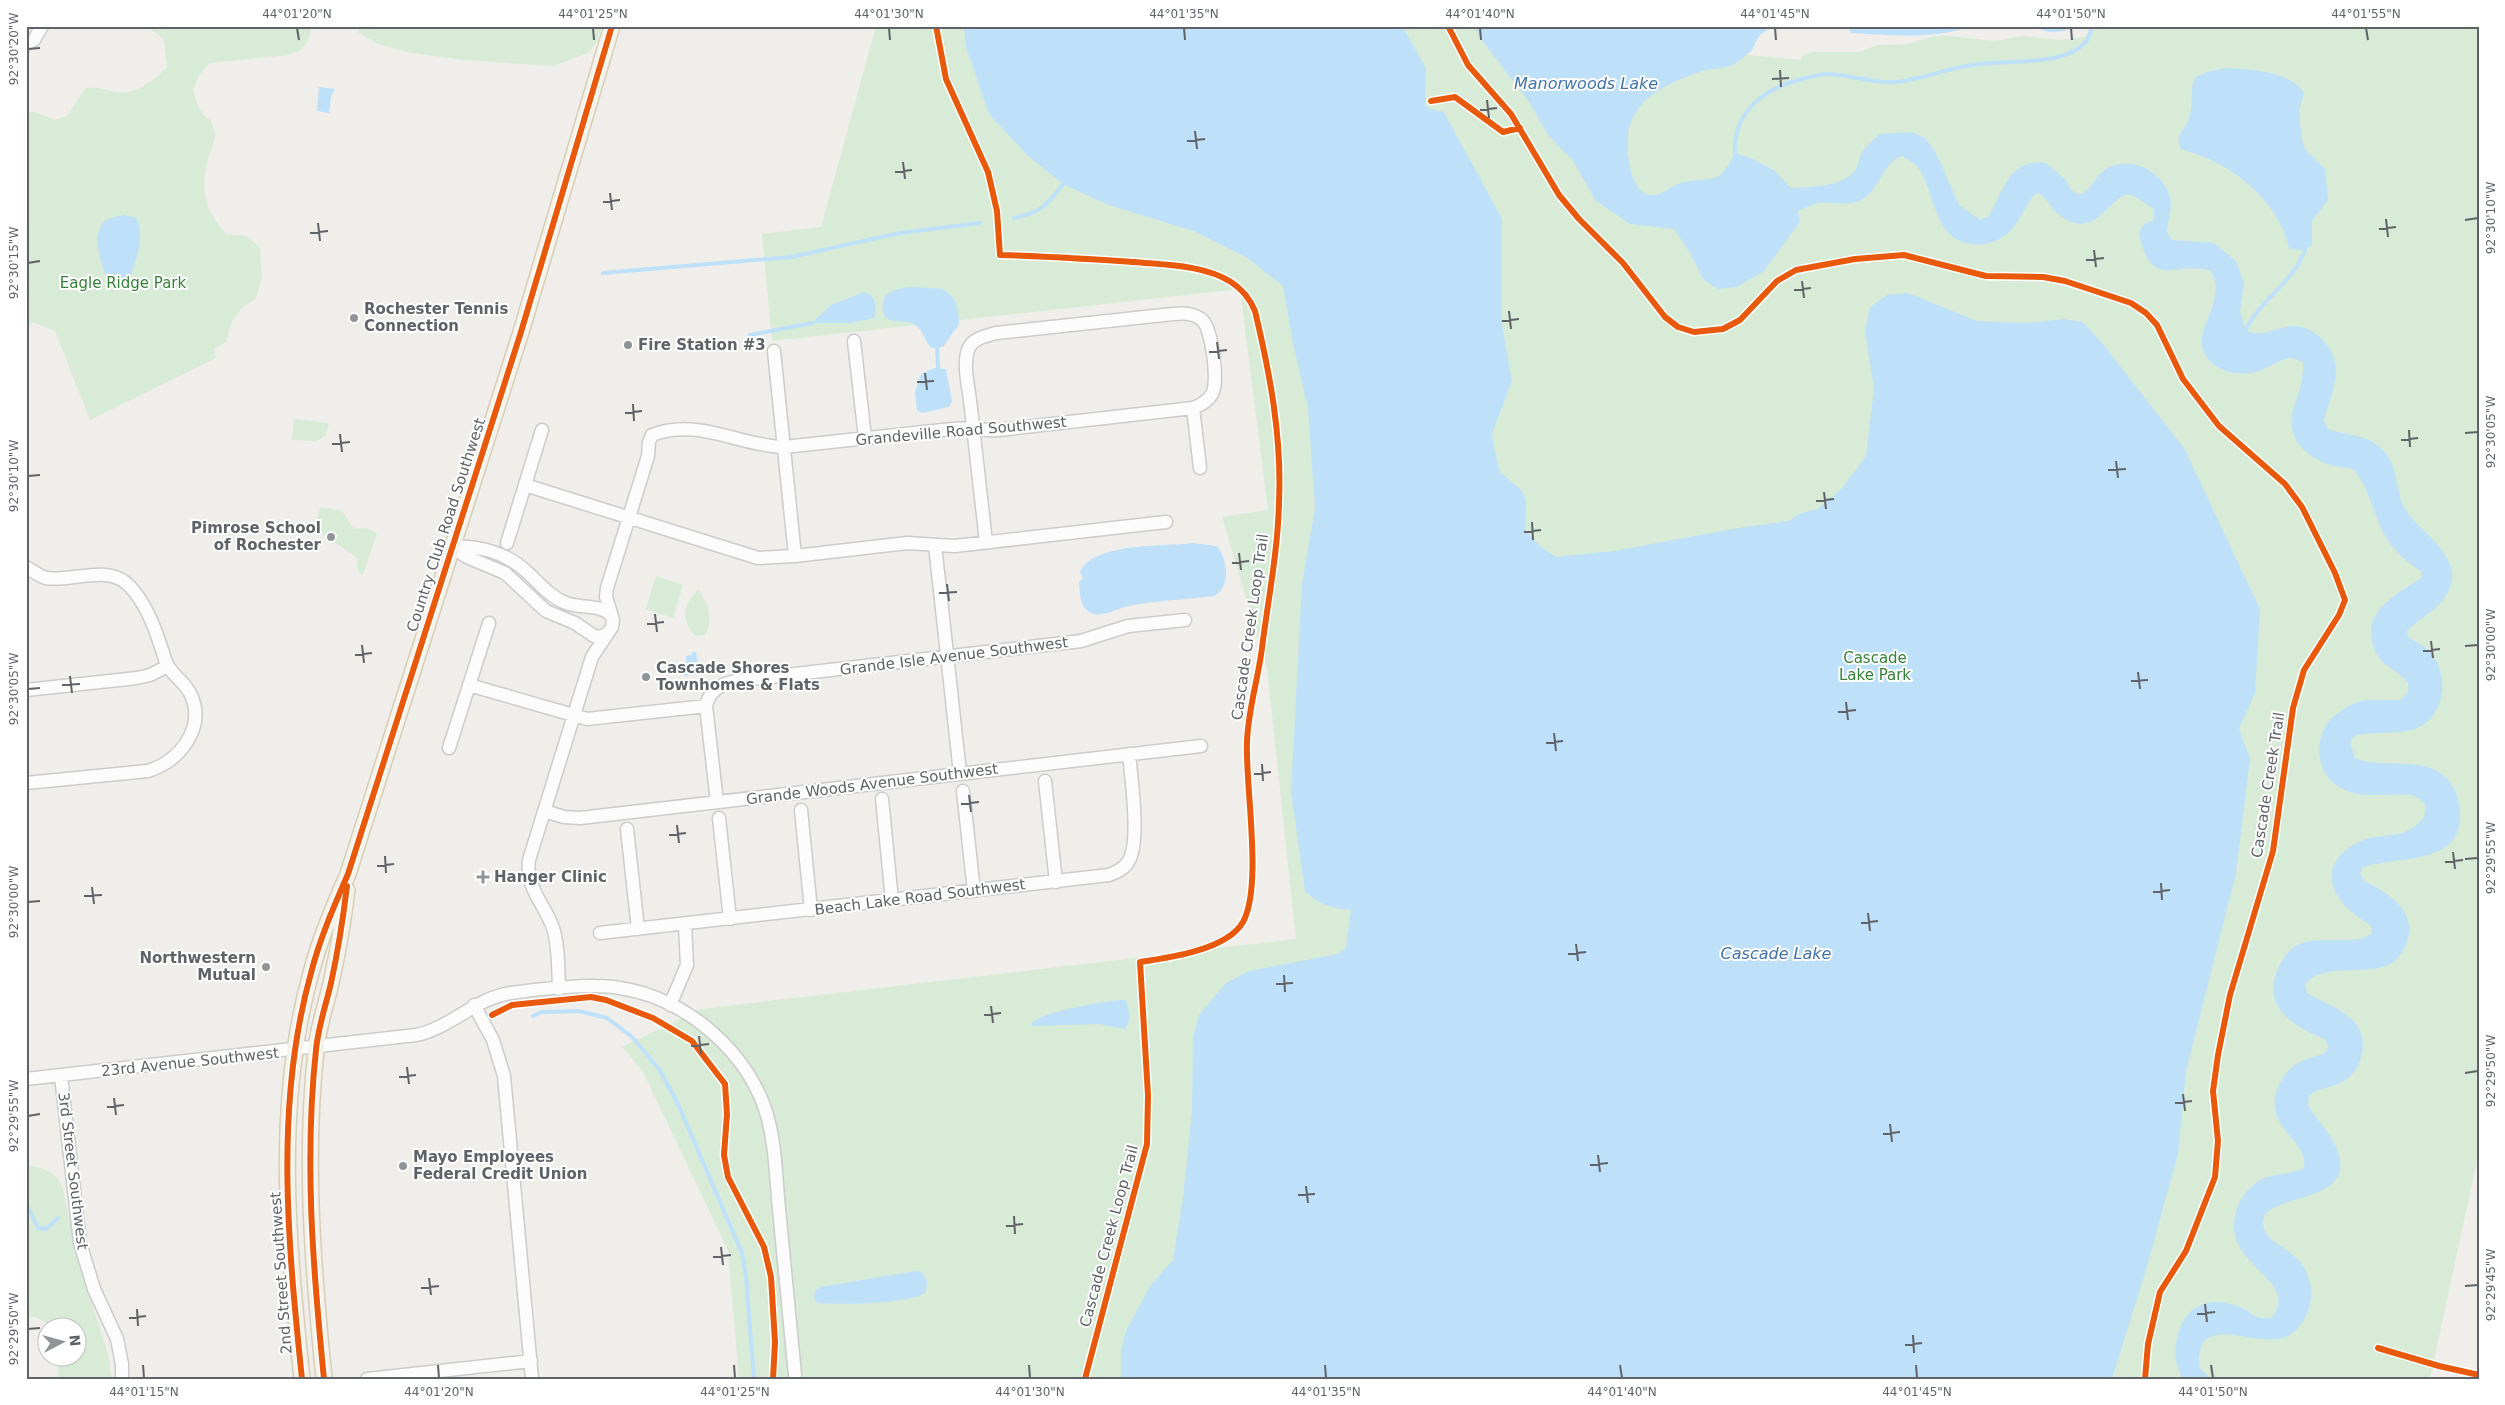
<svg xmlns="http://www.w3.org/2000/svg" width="2505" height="1405" viewBox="0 0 2505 1405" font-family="'DejaVu Sans',sans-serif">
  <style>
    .green { fill: #d8ebd6 }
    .water { fill: #bfe0f9 }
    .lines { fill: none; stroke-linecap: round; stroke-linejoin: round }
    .stream { stroke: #bfe0f9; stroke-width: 4 }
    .minor-casing { stroke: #cbcccc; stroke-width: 15 }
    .major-casing { stroke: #d7ceb8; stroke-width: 18 }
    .minor { stroke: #fdfcfc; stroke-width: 12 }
    .major { stroke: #f4f2e9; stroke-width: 15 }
    .cycleway-casing { stroke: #fff; stroke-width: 9 }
    .cycleway { stroke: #e8590c; stroke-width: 6 }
    .ticks { fill: none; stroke: #5f6368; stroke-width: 2 }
    .poi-dot { fill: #919496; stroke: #fff; stroke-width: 2 }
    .labels { text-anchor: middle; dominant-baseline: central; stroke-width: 4; stroke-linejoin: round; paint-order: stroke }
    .park-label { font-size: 15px; fill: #348238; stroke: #fff }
    .poi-label { font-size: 15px; font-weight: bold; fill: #5f6368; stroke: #fff; text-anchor: start }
    .street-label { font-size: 15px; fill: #5f6368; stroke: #fff }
    .water-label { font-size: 16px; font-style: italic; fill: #4174aa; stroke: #fff }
    .neatline { fill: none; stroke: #5f6368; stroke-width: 2 }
    .ticks-label { font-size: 12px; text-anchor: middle; fill: #5f6368 }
  </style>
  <rect width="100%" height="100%" fill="#efeeea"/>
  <!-- green -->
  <path class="green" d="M147 26H308L311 31 308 41 301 50 288 55 210 63 199 75 193 90 197 104 203 115 210 120 216 135C202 175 195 199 226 234L247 236 260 248 262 279 256 298 242 308 232 321 226 342 214 349 216 358 90 420 55 331 32 322 26 330V112H35L55 120 67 116 86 88C101 87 103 90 116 92 137 95 154 80 167 67L164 39Z
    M357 26H602L596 43 588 53 554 66 463 60 407 52 378 44 359 33Z
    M876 26H1498L1499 31 1801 60 1803 55 1813 52H1860L1877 45 1908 44 1934 36H1950L1995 41 2023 36 2060 40 2085 37 2092 26 2173 28 2473 26 2479 28V1151L2430 1379H739L728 1250 643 1072 622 1047 701 1009 1296 939 1267 668 1222 517 1268 510 1240 289 772 341 762 234 821 227Z
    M294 419 329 423 326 435 317 441 292 440Z
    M321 507 342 511 354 529 366 528 377 533 363 575 358 572 357 558 313 527Z
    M656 576 683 585 673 618 646 609Z
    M698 589C708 601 714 621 705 635L695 636C680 617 683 607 698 589Z
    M26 1165C44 1168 56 1171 63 1189L79 1264 109 1357 111 1379H58V1358H78V1328L48 1327 46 1323 36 1317H26Z"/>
  <!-- water -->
  <path class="water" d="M964 26H1402L1426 68 1425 105 1430 109 1444 112 1502 219V325L1512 381 1492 434 1494 449 1500 472 1522 491 1526 500 1525 530 1541 547 1556 557 1614 551 1738 528 1789 521 1801 513 1818 509 1843 487 1866 456 1874 388 1865 331 1870 307 1887 295 1908 293 1977 321 2027 323 2064 319 2083 322 2102 343 2184 448 2260 609 2255 693 2239 729 2250 759 2236 873 2186 1071 2178 1154 2146 1270 2112 1379H1121V1352L1126 1331 1150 1286 1173 1260 1183 1198 1192 1111 1193 1037 1199 1015 1226 983 1249 971 1338 954 1346 947 1351 910C1332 908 1319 905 1305 891L1291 792 1302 584 1315 508 1308 408 1293 343 1283 286 1246 257 1196 232 1106 204 1063 184 1027 155 989 114 966 47Z
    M1474 26H1773C1768 30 1761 33 1758 38 1755 42 1754 48 1751 51 1746 56 1738 61 1733 65 1724 69 1712 68 1703 71 1670 82 1632 97 1628 136 1626 152 1630 192 1650 195 1663 197 1670 185 1681 183 1714 175 1717 188 1735 153L1753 159 1775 171 1791 188C1811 187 1844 187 1856 169 1859 164 1859 159 1861 154 1866 146 1873 140 1880 134L1911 132 1925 138 1936 153 1959 205 1980 220 1989 216C2004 190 2009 158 2046 163L2066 180 2071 190 2079 195C2092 190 2095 176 2106 169 2130 154 2163 171 2170 197 2173 207 2167 222 2167 232L2172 240 2214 243 2236 261 2244 283 2240 312 2246 331C2263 337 2276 327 2294 326 2305 326 2313 331 2321 338 2347 363 2332 391 2324 420L2328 429C2348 436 2369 434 2384 451 2399 468 2395 497 2409 515 2424 534 2459 556 2451 584 2446 606 2422 616 2407 631L2408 637C2414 641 2422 644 2427 649 2452 672 2446 722 2411 730 2393 735 2373 731 2354 736L2350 742 2355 758C2379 768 2409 759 2433 769 2449 776 2456 788 2459 804 2469 865 2406 856 2367 866L2363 867 2360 873 2364 881C2388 892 2418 912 2407 942 2404 951 2397 961 2388 965 2366 976 2320 962 2305 985L2307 993C2332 1008 2372 1017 2361 1057 2359 1065 2354 1074 2347 1079 2334 1088 2319 1087 2309 1096L2308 1105C2318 1122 2338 1140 2340 1161 2347 1205 2260 1194 2263 1223 2264 1240 2282 1245 2293 1255 2317 1275 2317 1311 2294 1332 2266 1358 2195 1303 2199 1367L2211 1379H2183C2174 1363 2173 1349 2179 1331 2188 1303 2213 1296 2240 1307 2254 1313 2253 1320 2271 1318 2304 1278 2217 1267 2237 1209 2241 1198 2247 1189 2257 1182 2270 1173 2290 1175 2304 1168 2309 1139 2260 1127 2279 1085 2288 1064 2304 1059 2324 1054L2328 1047 2325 1039C2296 1028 2262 1009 2277 971 2280 964 2285 954 2291 949 2313 931 2353 949 2372 933L2371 926C2363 920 2353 914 2346 907 2322 881 2329 855 2361 841 2374 835 2389 837 2402 833 2421 827 2439 805 2412 795 2387 793 2359 800 2337 786 2317 773 2314 742 2327 724 2332 716 2343 709 2351 705 2365 697 2385 701 2400 700L2408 692V683C2401 672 2387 669 2379 658 2375 653 2373 646 2372 640 2365 609 2399 593 2421 578V571C2408 563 2395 552 2387 539 2373 517 2371 489 2353 469 2347 467 2340 468 2334 466 2306 458 2284 438 2294 407 2299 392 2304 378 2303 362 2299 361 2295 358 2291 358 2280 359 2269 367 2259 371 2241 377 2217 373 2206 356 2189 330 2229 303 2211 271 2177 259 2150 294 2139 232L2144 224 2154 220V209C2150 206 2134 196 2131 195 2112 189 2096 247 2057 213 2051 208 2047 200 2042 195L2036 193C2025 205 2020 223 2007 234 1997 242 1984 246 1971 244 1923 237 1941 169 1901 156 1881 164 1879 193 1859 201 1848 206 1832 202 1820 203 1813 204 1805 208 1798 211L1800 222 1764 271 1737 287 1717 289 1703 279 1690 253 1674 229 1630 224 1596 201 1573 161 1548 135 1529 102 1481 39Z
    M1847 26H1970C1937 40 1887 35 1851 33Z
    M2035 26H2075C2063 33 2047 35 2035 26Z
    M2227 68C2249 69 2293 72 2304 93L2299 110 2302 141 2305 149 2325 169 2328 200 2312 221V245L2305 250 2289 249C2283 213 2249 179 2217 163 2206 157 2193 153 2181 149 2174 136 2183 132 2188 121 2194 107 2190 93 2194 78L2210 71Z
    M319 87 335 89 331 96 329 113 317 111Z
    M124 215 136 218C146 238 135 262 128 283L120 284 108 282C103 266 89 236 105 221 109 218 119 216 124 215Z
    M912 287 943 289 953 297 958 310 959 324 943 347 931 348C925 341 922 327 912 323 902 320 893 324 885 317 876 294 894 288 912 287Z
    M864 292C876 295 877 307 874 318L851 323H812L831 305Z
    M934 368 946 369 952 401 949 407 922 413 917 410 915 392 921 374Z
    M1193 543 1217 546C1228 560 1231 587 1214 596 1186 600 1156 600 1129 606 1118 608 1102 618 1091 613 1079 607 1080 592 1079 582L1083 578 1080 572C1094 542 1163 547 1193 543Z
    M692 652H696L699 674 684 676 683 670 687 669 686 656 692 655Z
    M1125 1000C1130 1007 1131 1023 1125 1029L1099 1024 1032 1026V1023C1041 1012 1108 1000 1125 1000Z
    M915 1271 922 1272 927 1281 926 1292C915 1304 836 1305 817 1303L814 1298 815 1291 820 1287Z"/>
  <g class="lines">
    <!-- stream -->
    <path class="stream" d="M1735 153C1733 109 1767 87 1806 78 1813 77 1822 73 1829 74 1851 75 1874 84 1897 82 1922 79 1946 69 1971 65 2002 60 2050 65 2076 50 2086 44 2090 37 2092 26
      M1014 218C1042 212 1046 206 1063 184
      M603 273 791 257 900 233 980 223
      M2244 334C2257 301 2293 284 2305 250
      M750 335 812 323
      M937 348 938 368
      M533 1016 542 1012 579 1011 607 1018 632 1037 659 1069 678 1104 742 1253 746 1277 754 1379
      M26 1203 38 1228 46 1229 58 1218"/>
    <defs>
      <path id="minor" d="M26 44 34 40 42 26
        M854 341 865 438
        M774 351 795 556
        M1193 408 1200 468
        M525 485 758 558 795 556 907 543 955 546 1166 522
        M507 543 542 430
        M935 545 960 773
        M452 547 467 557 505 573 546 611 575 623 594 636 601 637 608 633
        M452 547C479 545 507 553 527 572 539 583 550 597 566 603 580 609 603 603 612 617
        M26 567C33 571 39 576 46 578 70 582 104 566 125 582 143 597 153 622 160 644 163 651 164 659 168 666 174 677 186 683 191 695 206 729 179 761 148 771L26 783
        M469 685 587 719 706 706
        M26 690 137 678 150 675 168 666
        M449 748 489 623
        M1045 781 1056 882
        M963 791 974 891
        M882 799 892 900
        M717 802 706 706C709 691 721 684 735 681L1081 641 1128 626 1185 620
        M801 810 811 910
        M544 811 564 817 580 818 1201 746
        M719 818 730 919
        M627 829 638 929
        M600 933 1109 875C1117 872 1124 869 1128 862 1141 844 1131 777 1129 754
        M559 989C558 970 559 946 553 928 545 904 525 888 529 860L592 657 612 627 613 620 606 597 607 588 648 456 649 442 652 435C698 417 739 446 784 447L952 429C968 427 983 431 999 430L1193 408C1201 405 1208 401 1212 394 1219 382 1212 331 1203 321 1195 313 1184 313 1173 314L996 333C986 336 972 338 968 350 963 364 968 385 970 400 975 447 981 495 986 542
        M474 1005 493 1040 504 1076 532 1379
        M670 1005 687 965 685 925
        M61 1076 80 1243 94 1289 117 1339 122 1364V1379
        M26 1079 416 1035C451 1028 475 998 511 993 539 989 593 983 620 988 687 998 751 1054 768 1119 776 1148 776 1180 779 1209 784 1264 790 1319 795 1375
        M367 1379 531 1361"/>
      <path id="major" d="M302 1379C288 1244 274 1105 311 973 320 938 334 906 348 874L521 332 612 26
        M324 1379C313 1268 304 1160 316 1050 318 1027 326 1005 331 983 338 952 343 922 347 890"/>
    </defs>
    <!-- minor casing -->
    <use href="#minor" class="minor-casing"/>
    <!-- major casing -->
    <use href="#major" class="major-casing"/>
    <!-- minor -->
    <use href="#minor" class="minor"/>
    <!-- major -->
    <use href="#major" class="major"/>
    <defs>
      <path id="cycleway" d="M936 26 946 79 988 172 997 211 1000 255C1045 256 1089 259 1134 262 1165 265 1204 265 1231 282 1242 289 1250 299 1255 311 1270 374 1282 437 1279 502 1278 551 1268 600 1262 648 1258 680 1248 710 1247 742 1245 786 1263 885 1243 922 1227 950 1168 958 1140 962L1148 1095 1147 1144 1085 1379
        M1448 26 1468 65 1511 114 1559 195 1579 219 1623 263 1665 317 1678 327 1694 332 1723 329 1740 320 1777 281 1796 270 1855 259 1904 255 1986 276 2043 277 2065 281 2131 303 2146 313 2157 325 2183 379 2219 426 2285 484 2302 507 2335 573 2345 600 2339 615 2304 670 2293 708 2273 851 2230 995 2218 1055 2213 1091 2218 1141 2215 1177 2186 1251 2160 1292 2148 1344 2145 1379
        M1431 101 1455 97 1503 132 1520 128
        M492 1015 512 1005 591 997 606 1000 653 1018 692 1041 725 1084 727 1114 724 1155 728 1177 764 1247 771 1277 775 1342 773 1379
        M2378 1348 2439 1366 2479 1375
        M302 1379C288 1244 274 1105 311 973 320 938 334 906 348 874L521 332 612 26
        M324 1379C313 1268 304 1160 316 1050 318 1027 326 1005 331 983 338 951 343 919 347 886"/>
    </defs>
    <!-- cycleway casing -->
    <use href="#cycleway" class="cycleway-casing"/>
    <!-- cycleway -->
    <use href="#cycleway" class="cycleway"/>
  </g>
  <!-- ticks -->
  <path class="ticks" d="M297 28 299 40M593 28 594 40M889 28 890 40M1184 28 1185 40M1480 28 1481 40M1775 28 1776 40M2071 28 2072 40M2366 28 2368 40M28 49 40 48M1780 70 1781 87M1772 79 1789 78M1487 100 1489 118M1480 110 1497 108M1195 131 1197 149M1187 141 1205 139M903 162 905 179M895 172 912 170M610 193 612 210M603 202 620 200M2386 219 2388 237M2465 220 2478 218M318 223 320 241M2379 229 2396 227M310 233 328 231M2094 250 2096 267M2086 260 2104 258M28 263 40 261M1802 281 1804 298M1794 290 1811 288M1509 311 1511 329M1502 321 1519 319M1217 342 1219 359M1209 352 1227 350M925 373 927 390M917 382 934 381M633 404 634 421M625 413 642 411M2409 430 2410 447M2465 433 2478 432M340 434 342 452M2401 440 2418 438M332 444 350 442M2116 461 2118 478M2108 470 2126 469M28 476 40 475M1824 492 1826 509M1816 501 1834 499M1532 522 1533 540M1524 532 1541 530M1239 553 1241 570M1232 563 1249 561M947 584 949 601M939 593 957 592M655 614 657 632M647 624 664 622M2431 641 2433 658M362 645 364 663M2465 646 2478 645M2423 651 2440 649M355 655 372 653M2138 672 2140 689M70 676 72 693M2131 681 2148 680M62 685 80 684M28 689 40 688M1846 702 1848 720M1838 712 1856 710M1554 733 1556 751M1546 743 1563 741M1262 764 1263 781M1254 774 1271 772M969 795 971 812M961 804 979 802M677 825 679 843M669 835 686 833M2453 852 2455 869M385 856 386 873M2465 859 2478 858M2445 862 2463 860M377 866 394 864M2161 883 2162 900M92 887 94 904M2153 892 2170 890M84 896 102 895M28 902 40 901M1868 913 1870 931M1861 923 1878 921M1576 944 1578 961M1568 954 1586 952M1284 975 1285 992M1276 984 1293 983M991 1006 993 1023M984 1015 1001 1013M699 1036 701 1054M691 1046 709 1044M407 1067 409 1084M2465 1073 2478 1071M399 1077 416 1075M2183 1094 2185 1111M114 1098 116 1115M2175 1103 2192 1101M107 1107 124 1105M28 1116 40 1114M1890 1124 1892 1142M1883 1134 1900 1132M1598 1155 1600 1172M1590 1165 1608 1163M1306 1186 1308 1203M1298 1195 1315 1194M1014 1216 1015 1234M1006 1226 1023 1224M721 1247 723 1265M713 1257 731 1255M429 1278 431 1295M2465 1286 2478 1285M421 1288 439 1286M2205 1304 2207 1322M137 1309 138 1326M2197 1314 2215 1312M129 1318 146 1316M28 1329 40 1328M1913 1335 1914 1353M1905 1345 1922 1343M143 1365 144 1378M438 1365 439 1378M734 1365 735 1378M1029 1365 1030 1378M1325 1365 1326 1378M1620 1365 1622 1378M1916 1365 1917 1378M2211 1365 2213 1378"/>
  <!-- markers -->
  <g class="poi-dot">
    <circle cx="354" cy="318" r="5"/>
    <circle cx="628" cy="345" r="5"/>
    <circle cx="331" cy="537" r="5"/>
    <circle cx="646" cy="677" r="5"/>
    <path d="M480.5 869.5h5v5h5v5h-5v5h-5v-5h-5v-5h5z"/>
    <circle cx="266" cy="967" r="5"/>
    <circle cx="403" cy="1166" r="5"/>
  </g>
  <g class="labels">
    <!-- park labels -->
    <g class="park-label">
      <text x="123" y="283">Eagle Ridge Park</text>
      <text x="1875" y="658">Cascade<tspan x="1875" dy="17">Lake Park</tspan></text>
    </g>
    <!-- poi labels -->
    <g class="poi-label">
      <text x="364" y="309">Rochester Tennis<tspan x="364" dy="17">Connection</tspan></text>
      <text x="638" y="345">Fire Station #3</text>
      <text x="321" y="528" text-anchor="end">Pimrose School<tspan x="321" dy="17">of Rochester</tspan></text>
      <text x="656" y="668">Cascade Shores<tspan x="656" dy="17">Townhomes &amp; Flats</tspan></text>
      <text x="494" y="877">Hanger Clinic</text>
      <text x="256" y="958" text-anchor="end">Northwestern<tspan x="256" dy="17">Mutual</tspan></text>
      <text x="413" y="1157">Mayo Employees<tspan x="413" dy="17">Federal Credit Union</tspan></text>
    </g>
    <!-- street labels -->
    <g class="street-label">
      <text transform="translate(961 431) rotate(-5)">Grandeville Road Southwest</text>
      <text transform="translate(446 525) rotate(-72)">Country Club Road Southwest</text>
      <text transform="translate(1250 627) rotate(-82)">Cascade Creek Loop Trail</text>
      <text transform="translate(954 656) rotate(-7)">Grande Isle Avenue Southwest</text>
      <text transform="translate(872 784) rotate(-7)">Grande Woods Avenue Southwest</text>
      <text transform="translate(2268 785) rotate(-81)">Cascade Creek Trail</text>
      <text transform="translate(920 897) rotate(-7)">Beach Lake Road Southwest</text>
      <text transform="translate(190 1062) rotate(-6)">23rd Avenue Southwest</text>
      <text transform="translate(73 1171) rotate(83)">3rd Street Southwest</text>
      <text transform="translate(1109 1236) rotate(-75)">Cascade Creek Loop Trail</text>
      <text transform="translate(281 1273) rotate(-94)">2nd Street Southwest</text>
    </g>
    <!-- water labels -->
    <g class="water-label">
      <text x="1586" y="83">Manorwoods Lake</text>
      <text x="1776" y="953">Cascade Lake</text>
    </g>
  </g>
  <!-- border -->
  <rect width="2505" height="1405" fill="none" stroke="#ffffff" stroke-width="55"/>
  <!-- north arrow -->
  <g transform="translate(62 1342) rotate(84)"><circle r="24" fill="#ffffff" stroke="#bfc1c3"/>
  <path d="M0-4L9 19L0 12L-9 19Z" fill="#919496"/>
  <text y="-8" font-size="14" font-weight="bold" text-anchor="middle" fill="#5f6368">N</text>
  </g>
  <rect x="28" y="28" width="2450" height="1350" class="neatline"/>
  <g class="ticks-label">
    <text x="297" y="18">44°01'20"N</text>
    <text x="593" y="18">44°01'25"N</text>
    <text x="889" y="18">44°01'30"N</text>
    <text x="1184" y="18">44°01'35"N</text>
    <text x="1480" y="18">44°01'40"N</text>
    <text x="1775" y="18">44°01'45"N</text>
    <text x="2071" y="18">44°01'50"N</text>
    <text x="2366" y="18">44°01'55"N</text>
    <text transform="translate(14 49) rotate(-90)" y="4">92°30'20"W</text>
    <text transform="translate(2491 218) rotate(-90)" y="4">92°30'10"W</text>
    <text transform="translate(14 263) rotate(-90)" y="4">92°30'15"W</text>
    <text transform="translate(2491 432) rotate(-90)" y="4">92°30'05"W</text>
    <text transform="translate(14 476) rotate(-90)" y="4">92°30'10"W</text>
    <text transform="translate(2491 645) rotate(-90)" y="4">92°30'00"W</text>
    <text transform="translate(14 689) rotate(-90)" y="4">92°30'05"W</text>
    <text transform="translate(2491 858) rotate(-90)" y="4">92°29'55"W</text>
    <text transform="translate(14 902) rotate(-90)" y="4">92°30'00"W</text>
    <text transform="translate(2491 1071) rotate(-90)" y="4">92°29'50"W</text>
    <text transform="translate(14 1116) rotate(-90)" y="4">92°29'55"W</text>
    <text transform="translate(2491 1285) rotate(-90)" y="4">92°29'45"W</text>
    <text transform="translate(14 1329) rotate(-90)" y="4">92°29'50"W</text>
    <text x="144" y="1396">44°01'15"N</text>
    <text x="439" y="1396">44°01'20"N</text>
    <text x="735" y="1396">44°01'25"N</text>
    <text x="1030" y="1396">44°01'30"N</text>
    <text x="1326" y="1396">44°01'35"N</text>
    <text x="1622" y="1396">44°01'40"N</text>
    <text x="1917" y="1396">44°01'45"N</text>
    <text x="2213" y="1396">44°01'50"N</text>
  </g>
</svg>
